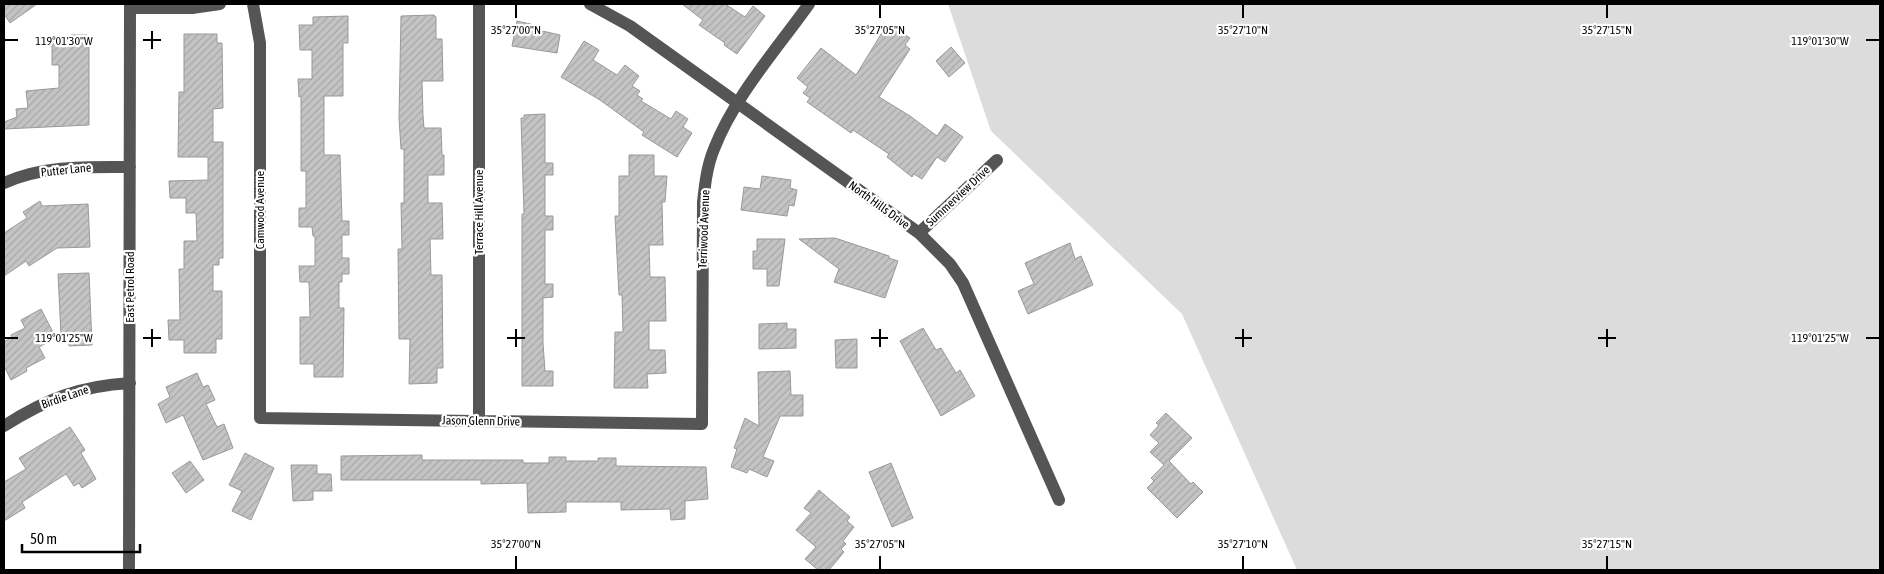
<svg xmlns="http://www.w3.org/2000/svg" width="1884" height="574" viewBox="0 0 1884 574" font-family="'Asap Condensed',sans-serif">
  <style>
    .green { fill: #dcdcdc }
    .building { fill: url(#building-hatch); stroke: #999 }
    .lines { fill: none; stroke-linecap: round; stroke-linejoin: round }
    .minor { stroke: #555; stroke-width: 12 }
    .ticks { fill: none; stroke: #000; stroke-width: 2 }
    .labels { text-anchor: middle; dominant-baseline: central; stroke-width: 4.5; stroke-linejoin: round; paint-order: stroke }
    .street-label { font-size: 12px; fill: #000; stroke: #fff }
    .ticks-label { font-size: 12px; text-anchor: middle; fill: #000; stroke: #fff; stroke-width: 4.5; stroke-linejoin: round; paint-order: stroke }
  </style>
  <defs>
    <pattern id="building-hatch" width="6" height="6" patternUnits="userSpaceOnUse" patternTransform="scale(1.25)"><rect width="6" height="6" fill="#c4c4c4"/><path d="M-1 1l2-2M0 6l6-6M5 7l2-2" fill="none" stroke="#a7a7a7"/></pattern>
  </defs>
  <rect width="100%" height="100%" fill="#fff"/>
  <!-- green -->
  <path class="green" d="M948 4H1880V570H1297L1182 314 991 131Z"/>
  <!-- building -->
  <path class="building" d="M4 4H37L10 23 4 14Z
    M682 4H725L745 17 753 6 765 16 737 54 724 45 725 43 699 25 703 20Z
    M434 15 436 17V39H442L443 81H422L423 115 424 128H441L442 155H444V175H428V203H442L443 239H430L431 275H442L443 368H437V383L409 384 410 339H399L398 249H402L401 203H404V149H401L399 118 401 16Z
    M348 16V43H343V96H324V155H340L342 221H349V235H342V258H349V274H342V282H339V308H344L343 377H314V364H300V317H310L309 282H300L299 266H315V236H313L312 227H299V208H306V171H301V96L299 97 298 79H312V50H300L299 25H313V17Z
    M517 21 539 26 538 30 560 35 557 53 512 46Z
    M892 27 910 38 905 45 910 49 879 97 910 116 937 136 945 124 963 137 945 162 937 157 922 179 914 174 912 177 887 157 889 154 853 130 851 133 807 102 810 98 803 93 808 87 797 78 821 48 856 75 883 31 888 34Z
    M184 34H217V43H222L223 108 213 109V142H223V258H219V265H213V291H222V339H216V353H184V340H169L168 320H180L179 269H184V241H197L196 213H186V198H170L169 181 208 180V157H178L179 92H184Z
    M71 35H87L89 41V125L4 129V122L17 117 16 109 28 108 26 91 59 88V65H52V42L71 41Z
    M584 41 599 50 593 60 617 75 625 65 639 76 632 86 640 91 637 95 643 99 641 101 671 119 676 111 688 119 683 127 692 133 677 157 642 135 644 132 600 100 561 77Z
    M951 47 965 63 949 77 936 61Z
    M545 114V163H553V175H545V216H553V230H545V284H553V297L543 298V343L545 371H553V386H522V214H524L521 118H524V115Z
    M629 155H654V176H667L665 202H662L663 245H649L650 277H665L666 321H649V350H665L666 373 647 374 648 388H614L615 332H623L622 295H619L615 216H619V176H629Z
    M762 176 791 180 790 188 797 190 794 206 789 205 787 216 741 210 744 187 760 189Z
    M40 201 42 206 88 204 90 247 57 248 29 266 26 261 4 276V233L27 218 23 212Z
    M835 238 889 256V258L898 261 885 298 834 282 839 269 799 239Z
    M757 239H785L779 286H767V269H753V251H757Z
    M1070 243 1075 259 1081 256 1093 285 1028 314 1018 291 1034 284 1025 263Z
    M89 273 92 345 69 346 68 332 61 335 58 274Z
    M41 309 56 338 39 347 45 358 26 368 27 371 11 380 4 366V342L12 337 11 335 25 328 21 320Z
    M787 323V329H796V348L759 349V324Z
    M923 328 936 350 941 348 956 373 960 370 975 396 941 416 900 341Z
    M857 339V368H836L835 340Z
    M790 371 791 395H803V416H780L763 457 774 461 767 477 749 469 747 473 731 467 737 449 734 448 745 418 759 426 758 372Z
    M197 373 203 387 208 385 215 400 206 404 217 427 224 424 233 448 203 460 183 415 166 423 158 404 170 397 166 387Z
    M1166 413 1192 438 1169 461 1191 484 1193 482 1203 492 1177 518 1147 488 1154 481 1151 478 1164 465 1150 452 1159 443 1150 435 1159 425 1156 423Z
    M70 427 85 450 81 453 96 479 82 488 79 483 74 486 66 474 22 502 25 508 4 521V482L26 469 19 458Z
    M245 453 274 468 251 520 232 511 242 491 229 485Z
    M422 455V460H523V463H549V457H566V461H598V458H616V466L706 467 708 499 685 501V519L671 520 670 509 621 510V502H566V512L528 513 527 483 481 484V480H341V456Z
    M190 461 204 480 186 493 172 473Z
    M891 463 913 518 892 527 869 472Z
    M291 465H317V474H331L332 491H313V500L293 501Z
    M819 490 850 517 847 521 854 527 843 541 846 544 841 549 844 552 829 570H818L805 559 816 547 796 530 811 513 804 508Z"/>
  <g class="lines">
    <!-- minor -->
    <path class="minor" d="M253 4 260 43V418L702 424 703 202C705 184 707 166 714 149 734 97 777 49 809 4
      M479 4V421
      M590 4 630 26 919 233 950 264 963 283 1059 500
      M130 8H192L220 4
      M4 183C44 165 88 167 130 167
      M919 233 997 160
      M4 426C46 399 80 386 130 383
      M129 570 130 4"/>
  </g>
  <!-- ticks -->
  <path class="ticks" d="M516 5V18M880 5V18M1243 5V18M1607 5V18M152 31V49M5 40H18M143 40H161M1866 40H1879M152 329V347M516 329V347M880 329V347M1243 329V347M1607 329V347M5 338H18M143 338H161M507 338H525M871 338H888M1235 338H1252M1598 338H1616M1866 338H1879M516 556V569M880 556V569M1243 556V569M1607 556V569"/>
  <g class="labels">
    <!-- street labels -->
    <g class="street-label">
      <text transform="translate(66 170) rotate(-6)">Putter Lane</text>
      <text transform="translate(958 196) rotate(-43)">Summerview Drive</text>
      <text transform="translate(879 205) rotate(36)">North Hills Drive</text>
      <text transform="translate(260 210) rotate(-90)">Camwood Avenue</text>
      <text transform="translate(479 212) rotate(-90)">Terrace Hill Avenue</text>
      <text transform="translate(704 229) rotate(-88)">Terriwood Avenue</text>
      <text transform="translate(130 287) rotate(-90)">East Petrol Road</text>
      <text transform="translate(65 397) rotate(-19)">Birdie Lane</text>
      <text transform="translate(481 421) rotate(1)">Jason Glenn Drive</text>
    </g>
  </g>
  <g class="ticks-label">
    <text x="516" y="34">35°27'00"N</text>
    <text x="880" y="34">35°27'05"N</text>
    <text x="1243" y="34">35°27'10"N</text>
    <text x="1607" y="34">35°27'15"N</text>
    <text x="1820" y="45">119°01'30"W</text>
    <text x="64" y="45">119°01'30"W</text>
    <text x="1820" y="342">119°01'25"W</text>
    <text x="64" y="342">119°01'25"W</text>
    <text x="516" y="548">35°27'00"N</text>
    <text x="880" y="548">35°27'05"N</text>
    <text x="1243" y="548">35°27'10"N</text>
    <text x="1607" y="548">35°27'15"N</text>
  </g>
  <!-- border -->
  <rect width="1884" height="574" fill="none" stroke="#000000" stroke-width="10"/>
  <!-- scale -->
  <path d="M22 544v8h118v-8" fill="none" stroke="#000000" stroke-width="2.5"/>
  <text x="30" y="544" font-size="15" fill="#000000" stroke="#ffffff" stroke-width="4" paint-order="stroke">50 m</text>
</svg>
